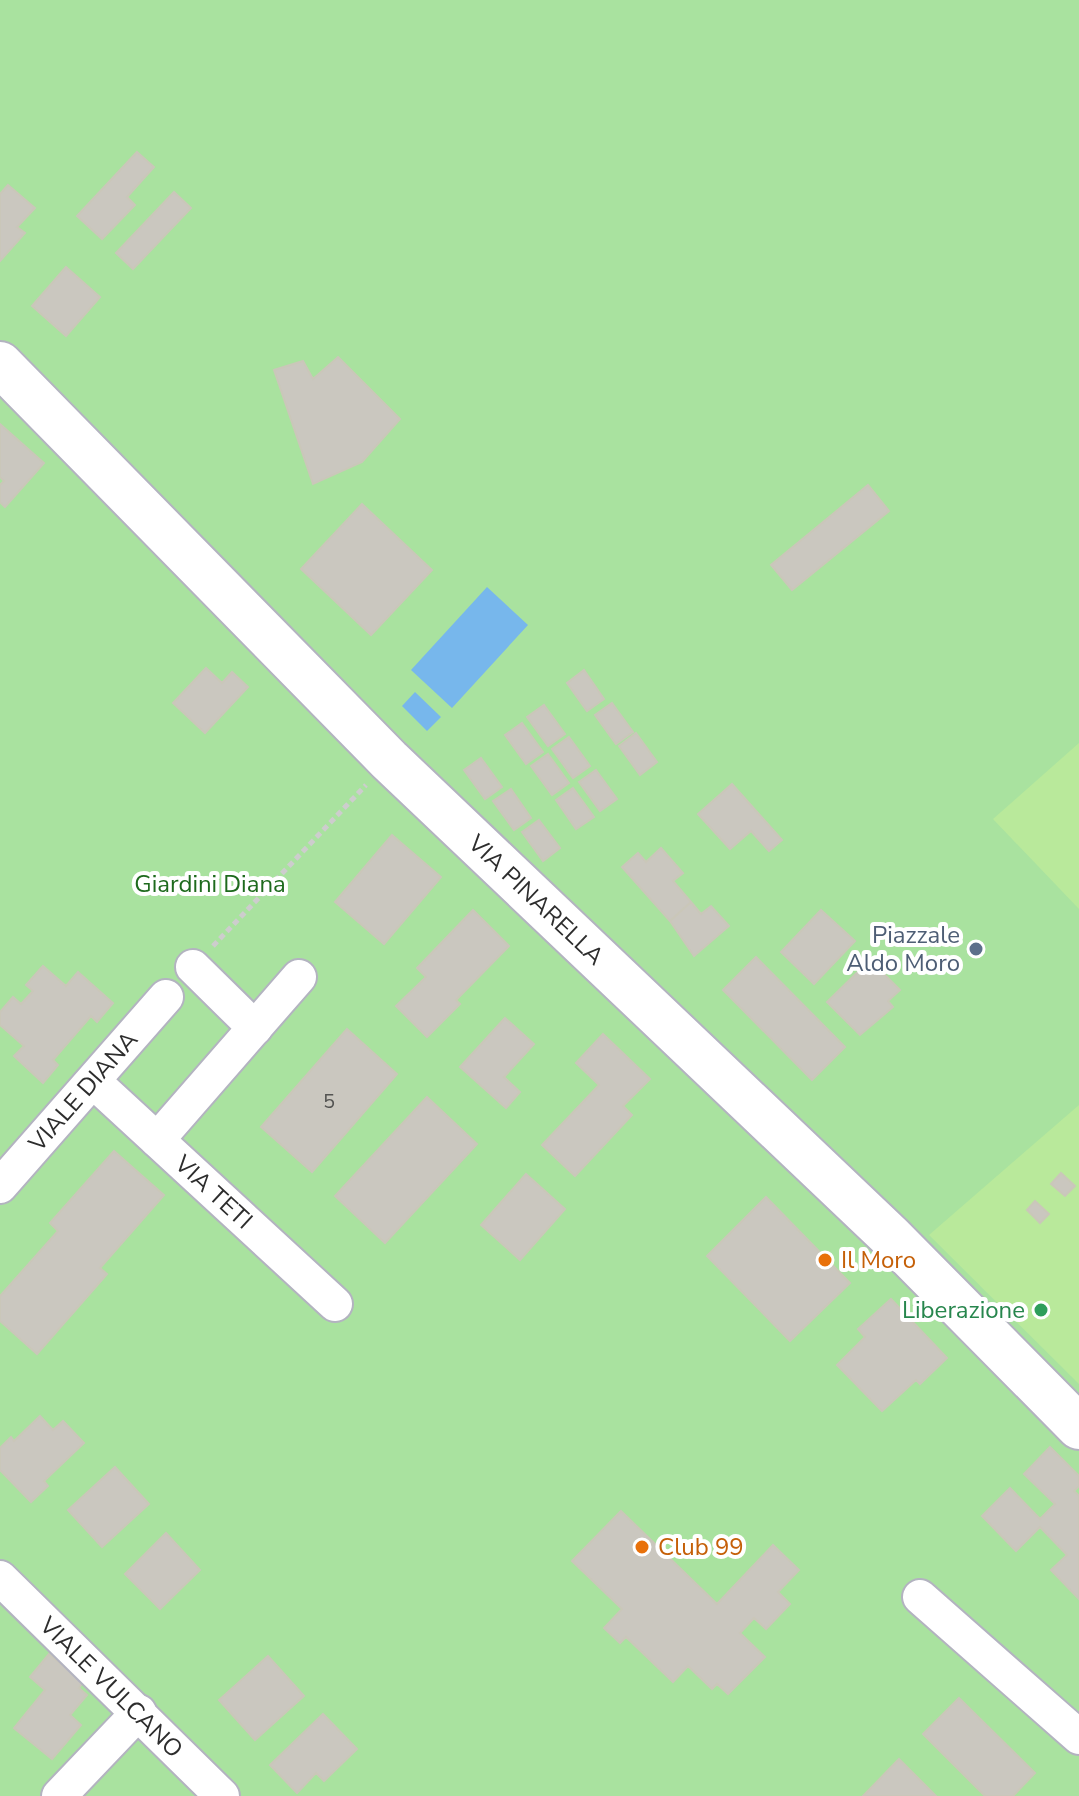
<svg xmlns="http://www.w3.org/2000/svg" width="1079" height="1796" viewBox="0 0 1079 1796" font-family="'Nunito Sans',sans-serif">
  <style>
    .green { fill: #a9e29f }
    .pitch { fill: #b9e99b }
    .water { fill: #77b7ec }
    .building { fill: #cac7bf; stroke: #cac7b9; stroke-width: 2 }
    .lines { fill: none; stroke-linecap: round; stroke-linejoin: round }
    .street-casing { stroke: #b3b3c0; stroke-width: 38 }
    .secondary-casing { stroke: #b3b3c0; stroke-width: 48 }
    .path { stroke: #cdcdcd; stroke-width: 5; stroke-dasharray: 6 4; stroke-linecap: butt }
    .street { stroke: #fff; stroke-width: 34 }
    .secondary { stroke: #fff; stroke-width: 44 }
    .service-dot { fill: #5c6f8a; stroke: #fff; stroke-width: 3 }
    .food-dot { fill: #e8710a; stroke: #fff; stroke-width: 3 }
    .leisure-dot { fill: #2e9e5b; stroke: #fff; stroke-width: 3 }
    .labels { text-anchor: middle; dominant-baseline: central; stroke-width: 8; stroke-linejoin: round; paint-order: stroke }
    .number-label { font-size: 20px; fill: #545452 }
    .park-label { font-size: 24px; fill: #1e6a1d; stroke: #fff }
    .street-label { font-size: 24px; fill: #2d2d2d; stroke: #fff }
    .service-label { font-size: 24px; fill: #4e5e75; stroke: #fff; text-anchor: end }
    .food-label { font-size: 24px; fill: #c56008; stroke: #fff; text-anchor: start }
    .leisure-label { font-size: 24px; fill: #27864d; stroke: #fff; text-anchor: end }
  </style>
  <rect width="100%" height="100%" fill="#eeebe0"/>
  <!-- green -->
  <path class="green" d="M0 0H1079V1796H0Z"/>
  <!-- pitch -->
  <path class="pitch" d="M1079 743V909L993 819Z
    M1079 1105V1384L929 1235Z"/>
  <!-- water -->
  <path class="water" d="M487 587 528 625 452 708 411 670Z
    M415 692 441 717 427 731 402 706Z"/>
  <!-- building -->
  <path class="building" d="M137 152 154 167 127 197 135 205 102 239 77 216Z
    M8 185 35 208 17 227 25 233 0 261V194Z
    M174 192 191 208 133 269 116 253Z
    M66 267 100 297 66 336 32 306Z
    M338 357 400 419 362 462 313 484 274 370 303 361 313 379Z
    M0 424 44 463 5 507 0 502V485L4 481 0 477Z
    M868 485 889 511 792 590 771 565Z
    M362 504 432 570 371 635 301 569Z
    M206 668 222 683 232 672 248 687 205 733 173 703Z
    M584 670 604 699 587 711 567 683Z
    M612 703 633 732 616 744 595 715Z
    M544 705 565 734 548 746 527 717Z
    M522 723 543 752 526 764 505 735Z
    M636 733 657 762 640 775 619 746Z
    M569 737 590 766 573 778 552 749Z
    M548 754 569 783 552 795 531 766Z
    M481 758 502 787 485 799 464 770Z
    M596 770 617 799 600 811 579 782Z
    M732 784 782 840 769 851 751 831 730 849 698 814Z
    M573 788 594 817 576 829 556 800Z
    M511 789 531 818 514 830 493 801Z
    M539 820 560 848 543 861 522 832Z
    M392 835 441 877 384 944 335 902Z
    M661 848 683 873 673 881 691 902 670 921 622 867 638 853 646 862Z
    M691 902 701 914 711 906 729 926 694 956 670 921Z
    M473 910 509 946 456 1000 460 1004 427 1037 396 1006 426 977 417 968Z
    M821 910 855 941 814 984 781 952Z
    M756 957 845 1047 812 1080 723 990Z
    M870 960 900 990 888 1001 893 1007 860 1035 827 1002Z
    M43 966 66 986 78 972 113 1003 97 1022 91 1016 53 1060 58 1065 43 1083 14 1056 24 1046 0 1025V1012L13 997 21 1004 33 991 26 985Z
    M505 1018 534 1044 504 1077 520 1092 506 1108 460 1067Z
    M347 1029 397 1074 312 1172 261 1127Z
    M603 1034 650 1079 623 1106 632 1115 575 1176 542 1145 599 1085 576 1063Z
    M427 1097 477 1144 385 1243 335 1196Z
    M114 1151 164 1195 100 1268 107 1274 37 1354 0 1321V1296L58 1231 50 1223Z
    M1061 1173 1075 1186 1065 1196 1051 1184Z
    M526 1174 565 1209 520 1260 481 1225Z
    M766 1197 850 1283 790 1341 707 1256Z
    M1035 1201 1049 1214 1040 1223 1027 1210Z
    M891 1299 947 1358 920 1384 916 1380 882 1411 837 1365 865 1337 858 1329Z
    M40 1416 53 1430 63 1421 84 1443 44 1481 48 1486 31 1502 0 1470V1448L11 1437 14 1441Z
    M1050 1447 1079 1476V1486L1074 1491 1079 1496V1599L1051 1570 1067 1555 1040 1527 1016 1551 982 1516 1010 1488 1040 1519 1055 1504 1024 1474Z
    M115 1467 149 1504 102 1547 68 1510Z
    M621 1511 717 1604 773 1545 799 1570 778 1592 790 1604 766 1629 754 1618 740 1633 765 1657 728 1694 717 1684 712 1689 688 1666 673 1682 626 1637 620 1643 604 1628 622 1609 572 1561Z
    M166 1533 200 1570 160 1609 125 1574Z
    M49 1654 83 1682 79 1688 87 1695 70 1715 81 1725 52 1759 14 1728 45 1690 30 1677Z
    M268 1656 304 1696 255 1740 219 1700Z
    M959 1698 1035 1773 1013 1796H985L923 1734Z
    M323 1714 357 1749 324 1781 316 1773 297 1793 270 1765Z
    M899 1759 936 1796H863Z"/>
  <g class="lines">
    <defs>
      <g id="street">
        <path d="M193 967 255 1028"/>
        <path id="s1" d="M93 1081 335 1304"/>
        <path d="M157 1140 299 977"/>
        <path id="s2" d="M0 1186 166 997"/>
        <path id="s3" d="M0 1578 222 1796"/>
        <path d="M920 1597 1079 1737"/>
        <path d="M59 1796 139 1712"/>
      </g>
      <g id="secondary">
        <path id="s4" d="M0 364 389 760 891 1237 1079 1427"/>
      </g>
    </defs>
    <!-- street casing -->
    <use href="#street" class="street-casing"/>
    <!-- secondary casing -->
    <use href="#secondary" class="secondary-casing"/>
    <!-- path -->
    <path class="path" d="M213 946 366 785"/>
    <!-- street -->
    <use href="#street" class="street"/>
    <!-- secondary -->
    <use href="#secondary" class="secondary"/>
  </g>
  <!-- markers -->
  <circle class="service-dot" cx="976" cy="949" r="8"/>
  <g class="food-dot">
    <circle cx="825" cy="1260" r="8"/>
    <circle cx="642" cy="1547" r="8"/>
  </g>
  <circle class="leisure-dot" cx="1041" cy="1310" r="8"/>
  <g class="labels">
    <!-- number labels -->
    <g class="number-label">
      <text x="329" y="1101">5</text>
    </g>
    <!-- park labels -->
    <g class="park-label">
      <text x="210" y="884">Giardini Diana</text>
    </g>
    <!-- street labels -->
    <g class="street-label">
      <text stroke="none"><textPath href="#s4" startOffset="758">VIA PINARELLA</textPath></text>
      <text stroke="none"><textPath href="#s2" startOffset="126">VIALE DIANA</textPath></text>
      <text stroke="none"><textPath href="#s1" startOffset="164">VIA TETI</textPath></text>
      <text stroke="none"><textPath href="#s3" startOffset="156">VIALE VULCANO</textPath></text>
    </g>
    <!-- service labels -->
    <g class="service-label">
      <text x="960" y="935">Piazzale<tspan x="960" dy="28">Aldo Moro</tspan></text>
    </g>
    <!-- food labels -->
    <g class="food-label">
      <text x="841" y="1260">Il Moro</text>
      <text x="658" y="1547">Club 99</text>
    </g>
    <!-- leisure labels -->
    <g class="leisure-label">
      <text x="1025" y="1310">Liberazione</text>
    </g>
  </g>
</svg>
